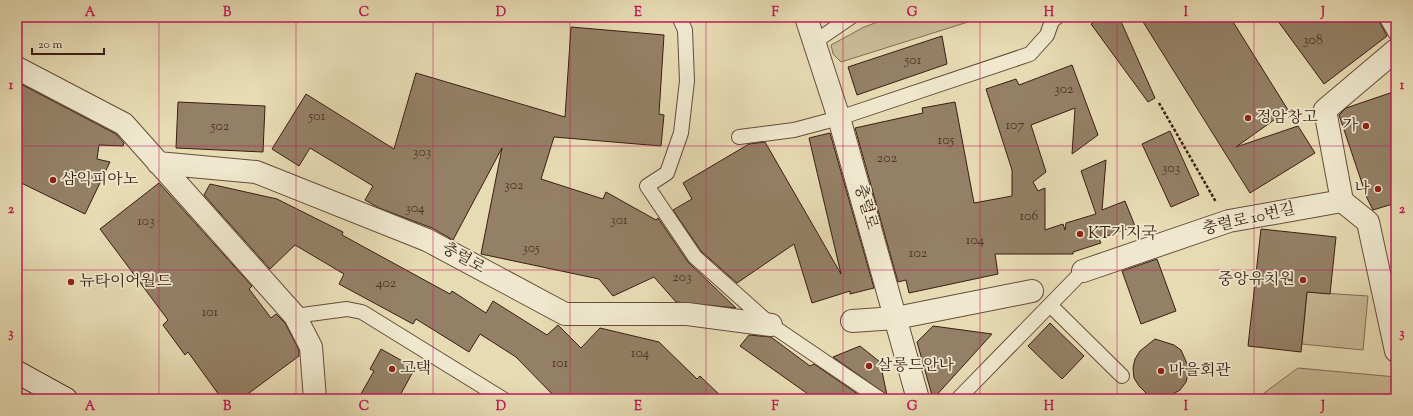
<svg xmlns="http://www.w3.org/2000/svg" width="1413" height="416" viewBox="0 0 1413 416" font-family="'Sorts Mill Goudy','Noto Serif KR',serif">
  <style>
    .green { fill: #cabb98; stroke: #826c56 }
    .building { fill: #948066; stroke: #3a1d13 }
    .lines { fill: none; stroke-linecap: round; stroke-linejoin: round }
    .lane-casing { stroke: #654c3b; stroke-width: 16 }
    .street-casing { stroke: #654c3b; stroke-width: 24 }
    .secondary-casing { stroke: #3a1d13; stroke-width: 24 }
    .path { stroke: #3a1d13; stroke-width: 2.5; stroke-dasharray: 3 2; stroke-linecap: butt }
    .lane { stroke: #efe8ce; stroke-width: 14 }
    .street { stroke: #efe8ce; stroke-width: 22 }
    .secondary { stroke: #efe8ce; stroke-width: 22 }
    .grid { fill: none; stroke: #c2185b; stroke-width: 1; stroke-opacity: 0.55 }
    .poi-dot { fill: #8f2418; stroke: #efe8ce; stroke-width: 1.5 }
    .labels { text-anchor: middle; dominant-baseline: central; stroke-width: 3.5; stroke-linejoin: round; paint-order: stroke }
    .number-label { font-size: 14px; fill: #503628 }
    .poi-label { font-size: 16px; fill: #3a1d13; stroke: #efe8ce; text-anchor: start }
    .street-label { font-size: 16px; fill: #3a1d13; stroke: #efe8ce }
    .neatline { fill: none; stroke: #c2185b; stroke-width: 1.5 }
    .grid-label { font-size: 13px; text-anchor: middle; font-weight: bold; fill: #c2185b }
  </style>
  <rect width="100%" height="100%" fill="#e7dbb3"/>
  <filter id="stains"><feTurbulence type="fractalNoise" baseFrequency=".005" numOctaves="4"/><feColorMatrix values="0 0 0 0 .2 0 0 0 0 .09 0 0 0 0 .02 0 0 0 .5 -.17"/></filter>
  <radialGradient id="worn" r=".72"><stop offset=".6" stop-color="#630" stop-opacity="0"/><stop offset="1" stop-color="#630" stop-opacity=".3"/></radialGradient>
  <!-- green -->
  <path class="green" d="M901 17H971L968 22 841 62 833 54 831 45 864 27 886 19Z
    M1307 292 1368 296 1363 350 1302 344Z
    M1298 368 1396 377V399H1256Z"/>
  <!-- building -->
  <path class="building" d="M1101 17H1119L1155 98 1148 102 1091 24Z
    M1140 17H1230L1288 110 1236 147 1298 126 1315 153 1250 193Z
    M1275 17H1377L1387 36 1324 84Z
    M571 27 664 35 659 114 664 115 661 146 554 137 541 179 603 199 606 192 656 220 658 218 688 262 736 308 676 302 654 277 613 296 599 279 481 254 502 148 453 240 432 228 379 208 365 200 373 186 310 148 299 166 272 149 306 94 394 149 416 73 565 117Z
    M942 36 947 64 857 95 848 67Z
    M1072 65 1098 135 1072 154 1075 108 1031 125 1046 172 1033 182 1038 191 1045 188V230L1063 224 1065 230 1066 223 1096 214 1081 171 1106 160 1102 210 1125 201 1135 226 1099 239 1101 243 1073 252V254H995L998 274 909 293 906 280 898 282 855 128 923 113 922 108 955 102 974 203 1012 196V170L986 89 1016 79 1019 85Z
    M17 82 116 134 124 143 123 146 99 145 97 159 110 162 85 214 17 181Z
    M1396 91V203L1373 210 1367 198 1339 115 1346 108Z
    M178 102 265 106 263 152 176 148Z
    M1170 131 1199 195 1171 207 1142 144Z
    M830 133 874 288 850 294V291L812 303 794 244 737 283 701 251 673 210 692 199 683 183 749 144 765 142 841 274 809 138Z
    M159 183 252 286 249 289 271 318 276 314 285 323 299 350V356L241 399H222L188 352 185 355 163 325 168 320 100 229Z
    M210 184 277 199 343 232 342 235 450 294 452 291 486 313 493 301 547 335 558 325 581 348 600 328 659 342 697 379 700 376 724 399H557L516 357 480 334 469 352 416 319 413 324 339 284 344 274 295 245 270 269 204 195Z
    M1261 229 1336 237 1330 294 1307 292 1301 352 1248 346Z
    M1157 259 1176 311 1141 324 1122 271Z
    M1050 323 1084 356 1062 379 1028 346Z
    M933 326 992 334 933 399 917 342Z
    M749 335 771 337 810 366 814 364 865 399H815L740 346Z
    M1155 339 1174 345 1181 350 1188 366V374L1186 382 1180 390 1173 394 1174 399H1146V393L1139 386 1134 378 1133 368 1135 359 1140 351Z
    M860 346 880 362 887 395 833 357Z
    M381 349 415 368 398 399H358L374 371 370 369Z"/>
  <g class="lines">
    <defs>
      <path id="lane" d="M679 17 685 30 687 81 681 133 667 173 647 186 695 257 771 325 880 399
        M1386 17 1396 34
        M813 43 851 17
        M739 137 794 130 839 118 1030 54 1047 35 1052 21 1057 17
        M1050 305 1122 376
        M295 316 347 309 362 312 503 399
        M958 399 1083 271"/>
      <path id="street" d="M806 17 839 118 918 399
        M17 68 124 124 295 316 311 347 315 399
        M158 163 256 172 427 240 565 314H687L771 325
        M1342 201 1368 222 1396 351
        M1083 271 1229 221 1342 201 1325 110 1396 50
        M852 321 896 318 1032 291"/>
      <path id="secondary" d="M17 372 66 399"/>
    </defs>
    <!-- lane casing -->
    <use href="#lane" class="lane-casing"/>
    <!-- street casing -->
    <use href="#street" class="street-casing"/>
    <!-- secondary casing -->
    <use href="#secondary" class="secondary-casing"/>
    <!-- path -->
    <path class="path" d="M1159 103 1216 202"/>
    <!-- lane -->
    <use href="#lane" class="lane"/>
    <!-- street -->
    <use href="#street" class="street"/>
    <!-- secondary -->
    <use href="#secondary" class="secondary"/>
  </g>
  <!-- grid -->
  <path class="grid" d="M159 17V399M296 17V399M433 17V399M570 17V399M706 17V399M843 17V399M980 17V399M1117 17V399M1254 17V399M17 146H1396M17 270H1396"/>
  <!-- markers -->
  <g class="poi-dot">
    <circle cx="1248" cy="118" r="4"/>
    <circle cx="1366" cy="126" r="4"/>
    <circle cx="53" cy="180" r="4"/>
    <circle cx="1378" cy="189" r="4"/>
    <circle cx="1080" cy="234" r="4"/>
    <circle cx="1303" cy="280" r="4"/>
    <circle cx="71" cy="282" r="4"/>
    <circle cx="869" cy="366" r="4"/>
    <circle cx="392" cy="369" r="4"/>
    <circle cx="1161" cy="371" r="4"/>
  </g>
  <g class="labels">
    <!-- number labels -->
    <g class="number-label">
      <text x="1313" y="41">308</text>
      <text x="913" y="61">501</text>
      <text x="1064" y="90">302</text>
      <text x="317" y="117">501</text>
      <text x="1015" y="126">107</text>
      <text x="220" y="127">502</text>
      <text x="946" y="141">105</text>
      <text x="422" y="153">303</text>
      <text x="887" y="159">202</text>
      <text x="1171" y="169">303</text>
      <text x="514" y="186">302</text>
      <text x="415" y="209">304</text>
      <text x="1029" y="217">106</text>
      <text x="619" y="221">301</text>
      <text x="146" y="222">103</text>
      <text x="975" y="241">104</text>
      <text x="531" y="249">305</text>
      <text x="918" y="254">102</text>
      <text x="682" y="278">203</text>
      <text x="386" y="284">402</text>
      <text x="210" y="313">101</text>
      <text x="640" y="354">104</text>
      <text x="560" y="364">101</text>
    </g>
    <!-- poi labels -->
    <g class="poi-label">
      <text x="1256" y="118">정암창고</text>
      <text x="1358" y="126" text-anchor="end">가</text>
      <text x="61" y="180">삼익피아노</text>
      <text x="1370" y="189" text-anchor="end">나</text>
      <text x="1088" y="234">KT기지국</text>
      <text x="1295" y="280" text-anchor="end">중앙유치원</text>
      <text x="79" y="282">뉴타이어월드</text>
      <text x="877" y="366">살롱드안나</text>
      <text x="400" y="369">고택</text>
      <text x="1169" y="371">마을회관</text>
    </g>
    <!-- street labels -->
    <g class="street-label">
      <text transform="translate(865 207) rotate(74)">충렬로</text>
      <text transform="translate(1249 220) rotate(-13)">충렬로 10번길</text>
      <text transform="translate(463 259) rotate(29)">충렬로</text>
    </g>
  </g>
  <!-- margin -->
  <rect width="1413" height="416" fill="none" stroke="#e7dbb3" stroke-width="44"/>
  <!-- scale -->
  <path d="M32 48v6h72v-6" fill="none" stroke="#3a1d13" stroke-width="2"/>
  <text x="38" y="48" font-size="12" fill="#3a1d13" stroke="#efe8ce" stroke-width="3" paint-order="stroke">20 m</text>
  <rect x="22" y="22" width="1369" height="372" class="neatline"/>
  <g class="grid-label">
    <text x="90" y="16">A</text>
    <text x="227" y="16">B</text>
    <text x="364" y="16">C</text>
    <text x="501" y="16">D</text>
    <text x="638" y="16">E</text>
    <text x="775" y="16">F</text>
    <text x="912" y="16">G</text>
    <text x="1049" y="16">H</text>
    <text x="1186" y="16">I</text>
    <text x="1323" y="16">J</text>
    <text x="11" y="89">1</text>
    <text x="1402" y="89">1</text>
    <text x="11" y="213">2</text>
    <text x="1402" y="213">2</text>
    <text x="11" y="337">3</text>
    <text x="1402" y="337">3</text>
    <text x="90" y="410">A</text>
    <text x="227" y="410">B</text>
    <text x="364" y="410">C</text>
    <text x="501" y="410">D</text>
    <text x="638" y="410">E</text>
    <text x="775" y="410">F</text>
    <text x="912" y="410">G</text>
    <text x="1049" y="410">H</text>
    <text x="1186" y="410">I</text>
    <text x="1323" y="410">J</text>
  </g>
  <rect width="100%" height="100%" filter="url(#stains)"/>
  <rect width="100%" height="100%" fill="url(#worn)"/>
</svg>
